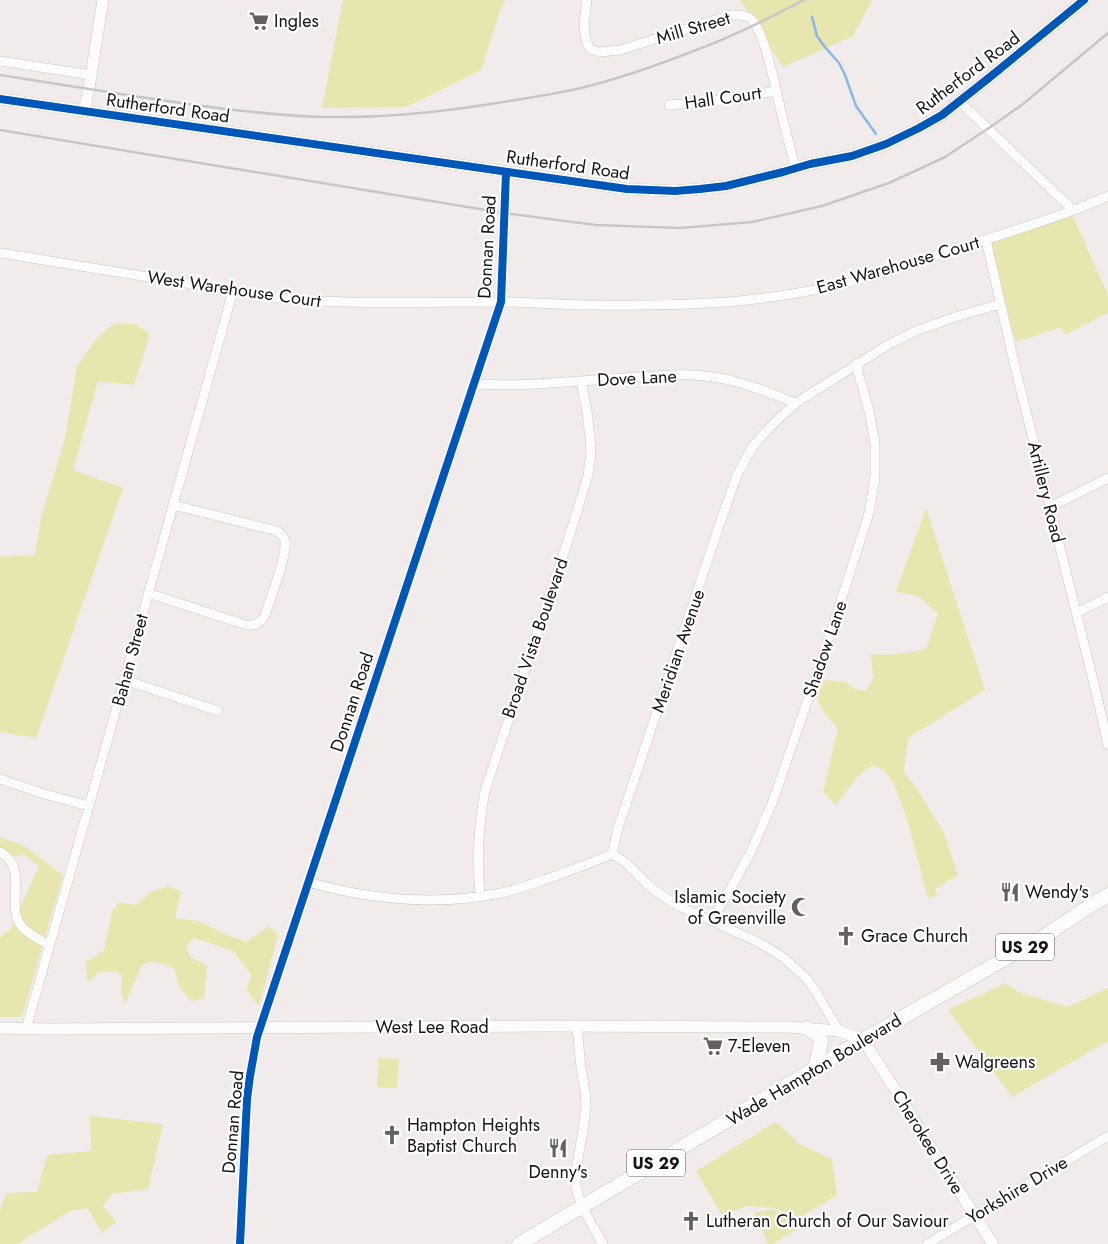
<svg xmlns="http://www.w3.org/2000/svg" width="1108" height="1244" viewBox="0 0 1108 1244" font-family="Jost,sans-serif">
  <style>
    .green { fill: #e6e6ae }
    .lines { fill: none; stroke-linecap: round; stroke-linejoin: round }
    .stream { stroke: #87b8e8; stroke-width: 2.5 }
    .street-casing { stroke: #cbc8c7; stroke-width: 10 }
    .secondary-casing { stroke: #cbc8c7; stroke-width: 12 }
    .primary-casing { stroke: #cbc8c7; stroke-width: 15 }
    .street { stroke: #fdfcfc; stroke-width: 9 }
    .secondary { stroke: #fdfcfc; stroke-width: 11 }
    .primary { stroke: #fdfcfc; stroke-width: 14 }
    .rail { stroke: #c7c6c6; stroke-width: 2.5 }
    .cycleway-casing { stroke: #fff; stroke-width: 11 }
    .cycleway { stroke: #0057b8; stroke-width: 8 }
    .labels { text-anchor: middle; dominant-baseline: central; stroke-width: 4.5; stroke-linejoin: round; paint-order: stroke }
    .shield { fill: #fff; stroke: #5d5a5a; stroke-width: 1 }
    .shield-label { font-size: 16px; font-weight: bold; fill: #171413 }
    .poi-label { font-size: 18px; fill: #171413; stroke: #fff; text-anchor: start }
    .street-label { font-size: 18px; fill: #171413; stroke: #fff }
  </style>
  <rect width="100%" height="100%" fill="#f1eceb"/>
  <!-- green -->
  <path class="green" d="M343 0H505L500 11 481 70 406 107 322 108Z
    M740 0H872L853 36 783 67Z
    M1072 214 1108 295V313L1065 335 1061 327 1016 342 984 247 1008 235Z
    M115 323 136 324 150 334 134 385 98 381 73 470 123 488 36 738 0 732V556L6 557 35 555 41 518 65 438 77 366 98 337Z
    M926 508 985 690 908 738 904 772 919 792 944 833 958 875 935 889 937 896 928 898 907 819 893 782 884 770 873 765 858 776 836 805 823 792 838 728 825 714 816 696 826 680 845 682 854 689 866 691 873 678 871 654C891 656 907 653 926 649L938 614 918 596 896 592Z
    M0 837 24 846 63 875 22 1017H0V937L10 930 39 866 23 855 0 857Z
    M168 886 181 891 175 918 199 921 222 933 246 942 269 926 278 935 259 1006 246 989 252 976 234 952 213 944 193 938 186 948 191 957 207 966 204 998 191 1001 179 986 174 968 152 961 142 965 125 1004 121 993 122 976 117 972H100L88 982 85 962 104 951 112 911 120 902 136 905 151 892Z
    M1005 983 1021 993 1067 1007 1108 988V1041L1012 1097 948 1010Z
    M379 1058 399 1059 397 1088 377 1087Z
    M90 1116 163 1124 148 1189 112 1194 103 1206 116 1222 102 1233 88 1209 72 1210 17 1244H0V1210L6 1193 37 1192 47 1155 91 1151Z
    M776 1122 801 1145 832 1159 837 1195 801 1217 773 1208 748 1206 722 1215 696 1171Z
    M772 1209 791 1218 802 1226 772 1244H768L754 1213Z"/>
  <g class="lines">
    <!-- stream -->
    <path class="stream" d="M812 17 817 36 824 46 839 63 845 75 856 106 876 134"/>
    <defs>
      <path id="street" d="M587 0 584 23 585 36 588 45 592 50 600 52 620 50 731 15C737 15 744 14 750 18 766 31 778 101 784 124 788 139 792 153 795 168
        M0 61 91 75
        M959 101 1073 210
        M669 105 707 102 776 91
        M986 240 1017 375 1096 692 1108 745
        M0 253 278 298C351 305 425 302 499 302 530 302 561 305 592 305 638 306 683 305 728 302 770 298 813 292 854 281 890 272 924 259 960 248 1009 232 1060 217 1108 196
        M474 384C524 387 575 381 625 378 652 376 679 373 705 376 737 379 767 392 796 403
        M1050 507 1108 478
        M148 593 246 625C255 626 261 623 265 615 270 599 288 554 285 540 283 536 281 534 277 531L173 505
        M1076 613 1108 597
        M125 680 218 711
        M0 779 44 794 89 806
        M0 852C31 870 3 905 23 928 31 936 40 940 50 945
        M612 854 618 828 718 529 737 475 752 447 776 421 796 403 886 346 918 330 955 317 1000 304
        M612 854 625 862 649 886 664 897 681 907 760 943 784 958 807 979 816 992 839 1031
        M308 882C371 900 436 906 501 893 519 889 537 882 555 876 574 869 594 862 612 854
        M480 896C477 861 478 826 485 791L571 531 588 475 591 454 590 438 587 411 581 381
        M712 921 750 854 773 801 832 629 869 513 875 477V443L869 411 856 364
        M577 1027 581 1068 585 1091 586 1105 584 1124 575 1176C576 1201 591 1223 603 1244
        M26 1029 89 806 233 291
        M240 1244 247 1099 250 1076 257 1037 501 302 506 172
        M927 1244 1108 1136"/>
      <path id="secondary" d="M0 99 627 189 675 191 700 189 726 186 783 172 810 164 852 156 886 144 919 128 942 115 990 77 1084 0
        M84 111 89 88 103 0
        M0 1028 46 1029 550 1026 788 1027 839 1031 863 1040 891 1083 923 1135 993 1244"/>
      <path id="primary" d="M807 1028 819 1036 821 1042 815 1069
        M519 1244 863 1040 1043 937 1082 911 1108 895"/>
    </defs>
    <!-- street casing -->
    <use href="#street" class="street-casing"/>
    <!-- secondary casing -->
    <use href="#secondary" class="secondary-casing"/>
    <!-- primary casing -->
    <use href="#primary" class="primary-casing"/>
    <!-- street -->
    <use href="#street" class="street"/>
    <!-- secondary -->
    <use href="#secondary" class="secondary"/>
    <!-- primary -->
    <use href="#primary" class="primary"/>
    <!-- rail -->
    <path class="rail" d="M0 75C42 82 85 88 127 95 193 105 259 115 325 117 385 118 444 112 503 102 529 98 555 94 581 88 618 79 655 66 691 52 730 38 768 19 804 0
      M0 130 504 213 596 225 680 228 752 222 822 206 889 183 945 157 989 128 1023 104 1108 33"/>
    <defs>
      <path id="cycleway" d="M0 99 627 189 675 191 700 189 726 186 783 172 810 164 852 156 886 144 919 128 942 115 990 77 1084 0
        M240 1244 247 1099 250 1076 257 1037 501 302 506 172"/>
    </defs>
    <!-- cycleway casing -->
    <use href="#cycleway" class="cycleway-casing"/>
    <!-- cycleway -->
    <use href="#cycleway" class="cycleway"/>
  </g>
  <!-- icons -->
  <defs>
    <symbol id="supermarket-bare" viewBox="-9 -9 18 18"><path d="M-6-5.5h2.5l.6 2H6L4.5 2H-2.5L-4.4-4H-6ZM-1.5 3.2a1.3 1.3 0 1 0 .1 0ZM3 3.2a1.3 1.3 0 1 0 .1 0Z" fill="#63605f" stroke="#fff" stroke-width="2.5" paint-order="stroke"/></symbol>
    <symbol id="restaurant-bare" viewBox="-9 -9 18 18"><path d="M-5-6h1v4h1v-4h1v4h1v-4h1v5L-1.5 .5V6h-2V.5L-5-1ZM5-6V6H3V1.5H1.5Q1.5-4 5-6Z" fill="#63605f" stroke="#fff" stroke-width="2.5" paint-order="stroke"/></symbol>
    <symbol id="mosque-bare" viewBox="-9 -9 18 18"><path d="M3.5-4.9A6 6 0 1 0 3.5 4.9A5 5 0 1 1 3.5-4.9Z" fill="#63605f" stroke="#fff" stroke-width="2.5" paint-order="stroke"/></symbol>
    <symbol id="church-bare" viewBox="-9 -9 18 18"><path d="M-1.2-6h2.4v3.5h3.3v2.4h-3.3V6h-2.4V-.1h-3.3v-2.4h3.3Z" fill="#63605f" stroke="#fff" stroke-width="2.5" paint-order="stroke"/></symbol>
    <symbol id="pharmacy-bare" viewBox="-9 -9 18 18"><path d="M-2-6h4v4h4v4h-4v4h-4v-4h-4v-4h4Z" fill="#63605f" stroke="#fff" stroke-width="2.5" paint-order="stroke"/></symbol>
  </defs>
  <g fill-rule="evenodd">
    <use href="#supermarket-bare" x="245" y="7" width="28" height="28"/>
    <use href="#restaurant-bare" x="996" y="878" width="28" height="28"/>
    <use href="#mosque-bare" x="787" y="893" width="28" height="28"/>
    <use href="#church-bare" x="832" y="922" width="28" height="28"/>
    <use href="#supermarket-bare" x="699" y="1032" width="28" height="28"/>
    <use href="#pharmacy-bare" x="926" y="1048" width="28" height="28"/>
    <use href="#church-bare" x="378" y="1121" width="28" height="28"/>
    <use href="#restaurant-bare" x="544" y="1134" width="28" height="28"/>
    <use href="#church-bare" x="677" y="1207" width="28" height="28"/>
  </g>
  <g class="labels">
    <!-- shield labels -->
    <g class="shield">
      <rect x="996" y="933.5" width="58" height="27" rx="4"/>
      <rect x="627" y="1149.5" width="58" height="27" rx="4"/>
    </g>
    <g class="shield-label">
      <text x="1025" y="947">US 29</text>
      <text x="656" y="1163">US 29</text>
    </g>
    <!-- poi labels -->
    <g class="poi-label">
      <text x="274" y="21">Ingles</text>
      <text x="1025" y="892">Wendy's</text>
      <text x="786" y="897" text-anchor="end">Islamic Society<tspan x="786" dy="21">of Greenville</tspan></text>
      <text x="861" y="936">Grace Church</text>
      <text x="728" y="1046">7-Eleven</text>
      <text x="955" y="1062">Walgreens</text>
      <text x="407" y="1125">Hampton Heights<tspan x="407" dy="21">Baptist Church</tspan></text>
      <text x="558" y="1172" text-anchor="middle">Denny's</text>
      <text x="706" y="1221">Lutheran Church of Our Saviour</text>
    </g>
    <!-- street labels -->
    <g class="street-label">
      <text transform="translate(693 28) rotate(-16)">Mill Street</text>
      <text transform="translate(968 73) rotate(-37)">Rutherford Road</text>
      <text transform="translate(723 98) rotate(-8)">Hall Court</text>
      <text transform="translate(168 108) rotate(8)">Rutherford Road</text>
      <text transform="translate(568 165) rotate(8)">Rutherford Road</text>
      <text transform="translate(487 247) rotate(-87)">Donnan Road</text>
      <text transform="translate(898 265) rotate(-16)">East Warehouse Court</text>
      <text transform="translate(234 289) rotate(8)">West Warehouse Court</text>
      <text transform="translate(637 378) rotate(-3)">Dove Lane</text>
      <text transform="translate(1046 492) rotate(76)">Artillery Road</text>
      <text transform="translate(535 638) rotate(-71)">Broad Vista Boulevard</text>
      <text transform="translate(825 649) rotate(-71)">Shadow Lane</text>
      <text transform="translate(678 651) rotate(-71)">Meridian Avenue</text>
      <text transform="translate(130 660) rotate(-75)">Bahan Street</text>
      <text transform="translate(352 702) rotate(-72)">Donnan Road</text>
      <text x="432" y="1027">West Lee Road</text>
      <text transform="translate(814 1070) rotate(-31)">Wade Hampton Boulevard</text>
      <text transform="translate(233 1122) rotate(-85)">Donnan Road</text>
      <text transform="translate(928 1142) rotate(58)">Cherokee Drive</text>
      <text transform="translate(1017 1190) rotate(-31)">Yorkshire Drive</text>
    </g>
  </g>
</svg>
